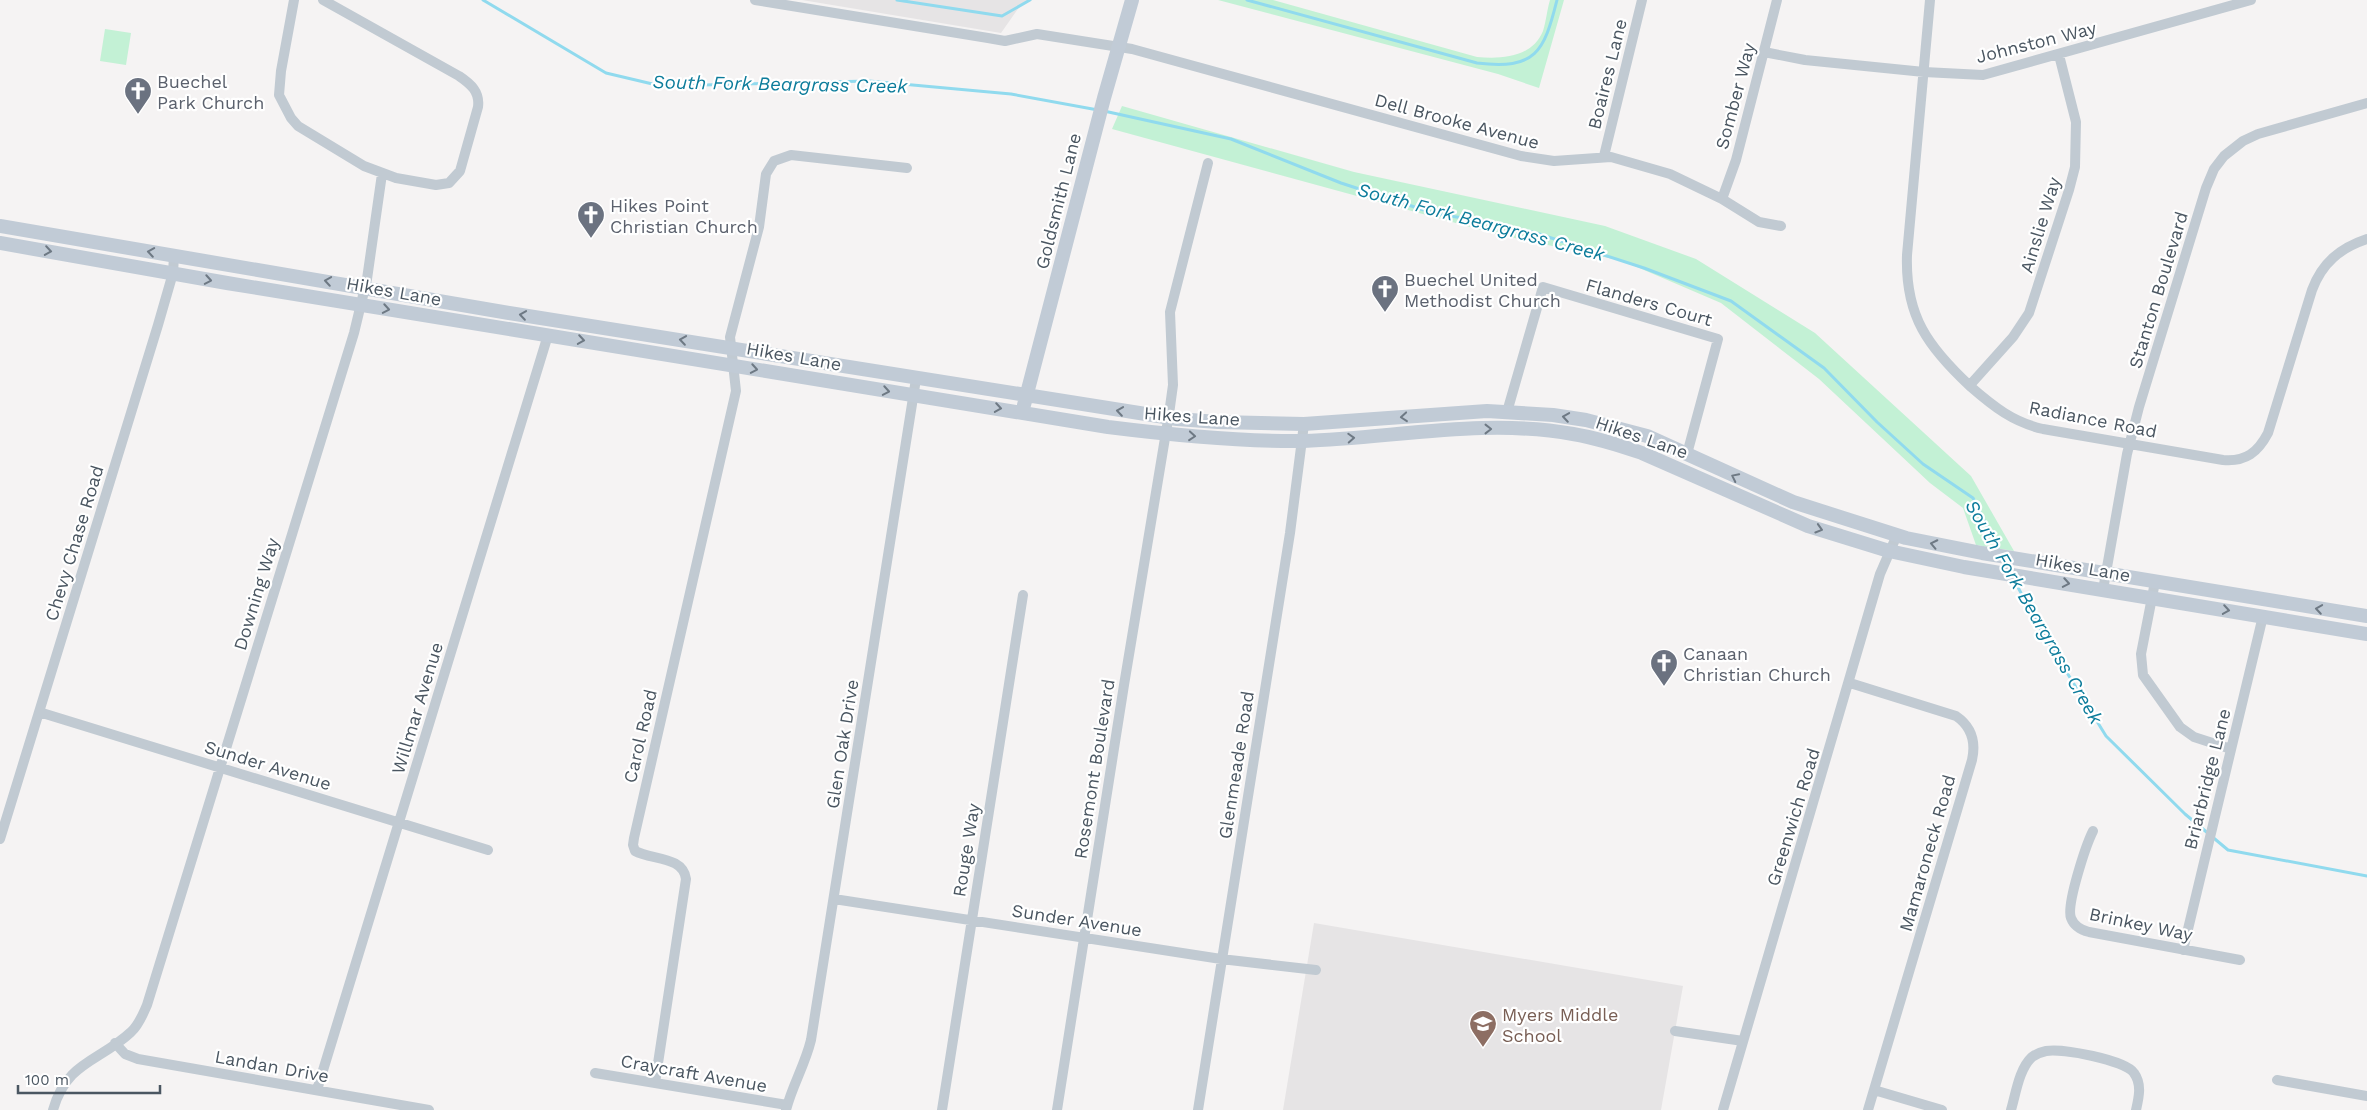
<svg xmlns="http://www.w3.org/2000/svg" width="2367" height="1110" viewBox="0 0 2367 1110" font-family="'Work Sans',sans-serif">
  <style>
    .education { fill: #e6e4e5 }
    .green { fill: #c3f1d5 }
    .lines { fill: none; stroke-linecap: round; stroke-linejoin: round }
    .stream { stroke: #90daee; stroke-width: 3 }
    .street { stroke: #c1cad2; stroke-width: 10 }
    .secondary { stroke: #c1cbd6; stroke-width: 14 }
    .oneway { stroke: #6e7984 }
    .labels { text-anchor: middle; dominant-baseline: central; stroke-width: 4.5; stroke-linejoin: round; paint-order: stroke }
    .street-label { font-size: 18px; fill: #4a5661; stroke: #fff }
    .worship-label { font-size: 18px; fill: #5b616d; stroke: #fff; text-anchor: start }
    .education-label { font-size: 18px; fill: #785e54; stroke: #fff; text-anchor: start }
    .water-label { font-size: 19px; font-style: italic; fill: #0c7c9b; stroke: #fff }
  </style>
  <rect width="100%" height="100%" fill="#f5f3f3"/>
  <!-- education -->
  <path class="education" d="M802 0H1032L1020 6 1001 33Z
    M1314 923 1683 986 1661 1110H1283Z"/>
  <!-- green -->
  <path class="green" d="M1218 0H1273L1477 57C1501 59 1532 58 1543 31 1546 22 1547 10 1550 0H1564L1539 88 1498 74Z
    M105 29 131 33 126 65 100 61Z
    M1122 106 1354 172 1605 226 1696 259 1815 333 1971 476 2014 551 1976 545 1963 508 1930 483 1819 379 1721 303 1623 261 1496 234 1112 129Z"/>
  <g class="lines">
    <!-- stream -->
    <path class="stream" d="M483 0 606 73 661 86 869 81 1011 94 1098 110
      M897 0 1002 16 1030 0
      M1247 0 1477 63C1536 70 1544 52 1557 0
      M1104 111 1231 139 1341 183 1436 214 1484 221 1536 233 1644 268 1731 301 1824 368 1877 422 1923 464 1973 498 1999 551
      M2014 580 2045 637 2106 736 2185 814 2228 850 2367 876"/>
    <!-- street -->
    <path class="street" d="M294 0 281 71 279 95 291 118 298 126 364 166 396 178 436 185 449 183 460 171 478 107C480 92 471 84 459 76L323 0
      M755 0 988 38 1005 41 1037 34 1132 49 1521 156 1554 161 1611 157 1670 174 1722 199 1759 222 1781 226
      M1930 0 1907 255C1905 316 1928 347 1971 387 1994 407 2013 422 2043 429L2223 460C2246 462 2258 452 2268 433L2312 290C2322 263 2340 248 2367 239
      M1764 52 1805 60 1924 72 1983 75 2251 0
      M1604 156 1642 0
      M1722 199 1736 160 1777 0
      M1970 385 2013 337 2029 313 2069 190 2075 167 2076 122 2059 55
      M1507 412 1543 287 1718 339 1687 454
      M2155 582 2141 654 2143 675 2180 727 2194 737 2231 749
      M2103 590 2127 454 2139 407 2206 188 2214 169 2224 156 2243 141 2258 134 2367 103
      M1850 683 1956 716C1972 727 1976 742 1972 760L1868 1110
      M39 712 488 850
      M2093 831C2086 845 2066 905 2071 918 2074 926 2081 930 2089 932L2240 960
      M0 839 158 325 173 273 174 256
      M834 899 1221 959 1316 970
      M2183 950 2263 616
      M1675 1031 1743 1041
      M115 1043 125 1054 138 1059 429 1110
      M595 1073 787 1105
      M2277 1080 2367 1096
      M655 1083 686 879C683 856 652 860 635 851L633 845 634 838 736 391 730 337 759 227 766 174 774 161 791 155 907 168
      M317 1090 548 335
      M1874 1090 1942 1110
      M53 1110C67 1061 99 1062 131 1032 139 1025 143 1014 147 1005L354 333 367 279 382 174
      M786 1110C792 1086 805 1065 811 1040L916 379
      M942 1110 1023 595
      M1057 1110 1124 685 1169 414 1173 385 1170 312 1208 163
      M1198 1110 1290 533 1304 424
      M1723 1110 1880 574 1897 535
      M2011 1110C2016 1093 2019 1069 2032 1057 2036 1054 2041 1052 2046 1051 2062 1048 2125 1060 2134 1073 2142 1084 2139 1097 2136 1110"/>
    <!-- secondary -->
    <path class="secondary" d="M0 226 509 313 1177 419 1218 422 1304 424 1487 411 1553 415 1586 420 1647 436 1793 502 1906 538 1982 553 2367 616
      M0 243 227 283 1108 427C1172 435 1239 442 1304 441 1393 438 1485 418 1573 434 1596 438 1619 445 1642 453L1808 526 1889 551 1964 567 2367 634
      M1024 405 1104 98 1132 0"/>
  </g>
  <!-- one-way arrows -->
  <defs><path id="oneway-chevron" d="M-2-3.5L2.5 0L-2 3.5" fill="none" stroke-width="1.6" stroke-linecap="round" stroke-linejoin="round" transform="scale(1.25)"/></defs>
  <g class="oneway">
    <use href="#oneway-chevron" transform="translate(48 251) rotate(9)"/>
    <use href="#oneway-chevron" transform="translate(151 252) rotate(-171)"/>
    <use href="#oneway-chevron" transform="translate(208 280) rotate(10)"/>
    <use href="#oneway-chevron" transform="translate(328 281) rotate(-171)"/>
    <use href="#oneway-chevron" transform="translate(386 309) rotate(10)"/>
    <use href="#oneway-chevron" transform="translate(523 315) rotate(-172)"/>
    <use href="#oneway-chevron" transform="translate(581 340) rotate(9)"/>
    <use href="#oneway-chevron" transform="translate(683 340) rotate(-172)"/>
    <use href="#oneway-chevron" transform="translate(754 369) rotate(10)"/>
    <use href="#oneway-chevron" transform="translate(886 391) rotate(10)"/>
    <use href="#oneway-chevron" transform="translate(998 408) rotate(9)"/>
    <use href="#oneway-chevron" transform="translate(1120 411) rotate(-172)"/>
    <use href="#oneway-chevron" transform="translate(1404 417) rotate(175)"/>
    <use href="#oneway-chevron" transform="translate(1566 417) rotate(-171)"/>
    <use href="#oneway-chevron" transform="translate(1488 429)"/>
    <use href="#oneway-chevron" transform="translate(1192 436) rotate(5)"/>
    <use href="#oneway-chevron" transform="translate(1351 438) rotate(-3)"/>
    <use href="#oneway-chevron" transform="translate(1735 477) rotate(-154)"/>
    <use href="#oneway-chevron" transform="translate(1819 529) rotate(17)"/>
    <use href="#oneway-chevron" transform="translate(1934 544) rotate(-168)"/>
    <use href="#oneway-chevron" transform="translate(2066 583) rotate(10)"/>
    <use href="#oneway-chevron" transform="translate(2319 609) rotate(-171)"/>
    <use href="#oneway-chevron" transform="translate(2226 610) rotate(9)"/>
  </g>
  <!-- icons -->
  <defs>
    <symbol id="church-pin" viewBox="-11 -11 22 30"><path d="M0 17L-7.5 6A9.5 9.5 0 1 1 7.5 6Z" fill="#6b7280" stroke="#fff"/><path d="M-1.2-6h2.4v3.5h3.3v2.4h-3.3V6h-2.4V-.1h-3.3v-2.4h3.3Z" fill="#fff"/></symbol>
    <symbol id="school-pin" viewBox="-11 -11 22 30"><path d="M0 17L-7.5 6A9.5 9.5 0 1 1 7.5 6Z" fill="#8d6e63" stroke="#fff"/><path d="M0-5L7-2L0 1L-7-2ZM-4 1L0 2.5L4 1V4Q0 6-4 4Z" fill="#fff"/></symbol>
  </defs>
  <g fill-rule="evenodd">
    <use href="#church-pin" x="122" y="75" width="32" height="43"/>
    <use href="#church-pin" x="575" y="199" width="32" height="43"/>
    <use href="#church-pin" x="1369" y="273" width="32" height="43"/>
    <use href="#church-pin" x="1648" y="647" width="32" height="43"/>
    <use href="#school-pin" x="1467" y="1008" width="32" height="43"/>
  </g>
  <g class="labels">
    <!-- street labels -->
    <g class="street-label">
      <text transform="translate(2036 42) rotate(-14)">Johnston Way</text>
      <text transform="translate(1607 74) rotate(-76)">Boaires Lane</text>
      <text transform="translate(1735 96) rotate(-75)">Somber Way</text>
      <text transform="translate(1457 121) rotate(15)">Dell Brooke Avenue</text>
      <text transform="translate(1058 201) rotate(-76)">Goldsmith Lane</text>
      <text transform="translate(2040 225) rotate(-73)">Ainslie Way</text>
      <text transform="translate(2158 290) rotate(-73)">Stanton Boulevard</text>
      <text transform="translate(394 291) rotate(10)">Hikes Lane</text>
      <text transform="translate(1649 302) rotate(16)">Flanders Court</text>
      <text transform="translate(794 356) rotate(10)">Hikes Lane</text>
      <text transform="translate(1192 416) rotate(4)">Hikes Lane</text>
      <text transform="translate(2093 419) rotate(11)">Radiance Road</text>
      <text transform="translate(1642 437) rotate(19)">Hikes Lane</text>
      <text transform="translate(74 543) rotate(-73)">Chevy Chase Road</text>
      <text transform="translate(2083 567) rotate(10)">Hikes Lane</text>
      <text transform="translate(256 594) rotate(-73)">Downing Way</text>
      <text transform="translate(417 708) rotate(-73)">Willmar Avenue</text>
      <text transform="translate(640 736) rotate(-77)">Carol Road</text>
      <text transform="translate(842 744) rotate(-81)">Glen Oak Drive</text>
      <text transform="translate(268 765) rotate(17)">Sunder Avenue</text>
      <text transform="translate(1236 765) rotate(-81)">Glenmeade Road</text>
      <text transform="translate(1094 769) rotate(-81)">Rosemont Boulevard</text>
      <text transform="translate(2207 779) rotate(-76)">Briarbridge Lane</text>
      <text transform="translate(1793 817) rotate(-73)">Greenwich Road</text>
      <text transform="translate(966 850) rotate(-81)">Rouge Way</text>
      <text transform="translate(1927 853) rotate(-74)">Mamaroneck Road</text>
      <text transform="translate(1077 920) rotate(9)">Sunder Avenue</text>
      <text transform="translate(2141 924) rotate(12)">Brinkey Way</text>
      <text transform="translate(272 1066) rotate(10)">Landan Drive</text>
      <text transform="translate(694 1073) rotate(10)">Craycraft Avenue</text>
    </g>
    <!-- worship labels -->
    <g class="worship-label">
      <text x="157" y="81">Buechel<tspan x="157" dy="21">Park Church</tspan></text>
      <text x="610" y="205">Hikes Point<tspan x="610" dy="21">Christian Church</tspan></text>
      <text x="1404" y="279">Buechel United<tspan x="1404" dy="21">Methodist Church</tspan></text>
      <text x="1683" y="653">Canaan<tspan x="1683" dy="21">Christian Church</tspan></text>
    </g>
    <!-- education labels -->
    <g class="education-label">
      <text x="1502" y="1014">Myers Middle<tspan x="1502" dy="21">School</tspan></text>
    </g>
    <!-- water labels -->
    <g class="water-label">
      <text transform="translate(780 84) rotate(1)">South Fork Beargrass Creek</text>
      <text transform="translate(1481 222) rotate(15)">South Fork Beargrass Creek</text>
      <text transform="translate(2034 612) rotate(60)">South Fork Beargrass Creek</text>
    </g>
  </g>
  <!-- scale -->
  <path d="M18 1085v8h142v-8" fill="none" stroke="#4a5661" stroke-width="2.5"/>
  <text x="25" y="1085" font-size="15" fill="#4a5661" stroke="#ffffff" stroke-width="4" paint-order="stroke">100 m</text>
</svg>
